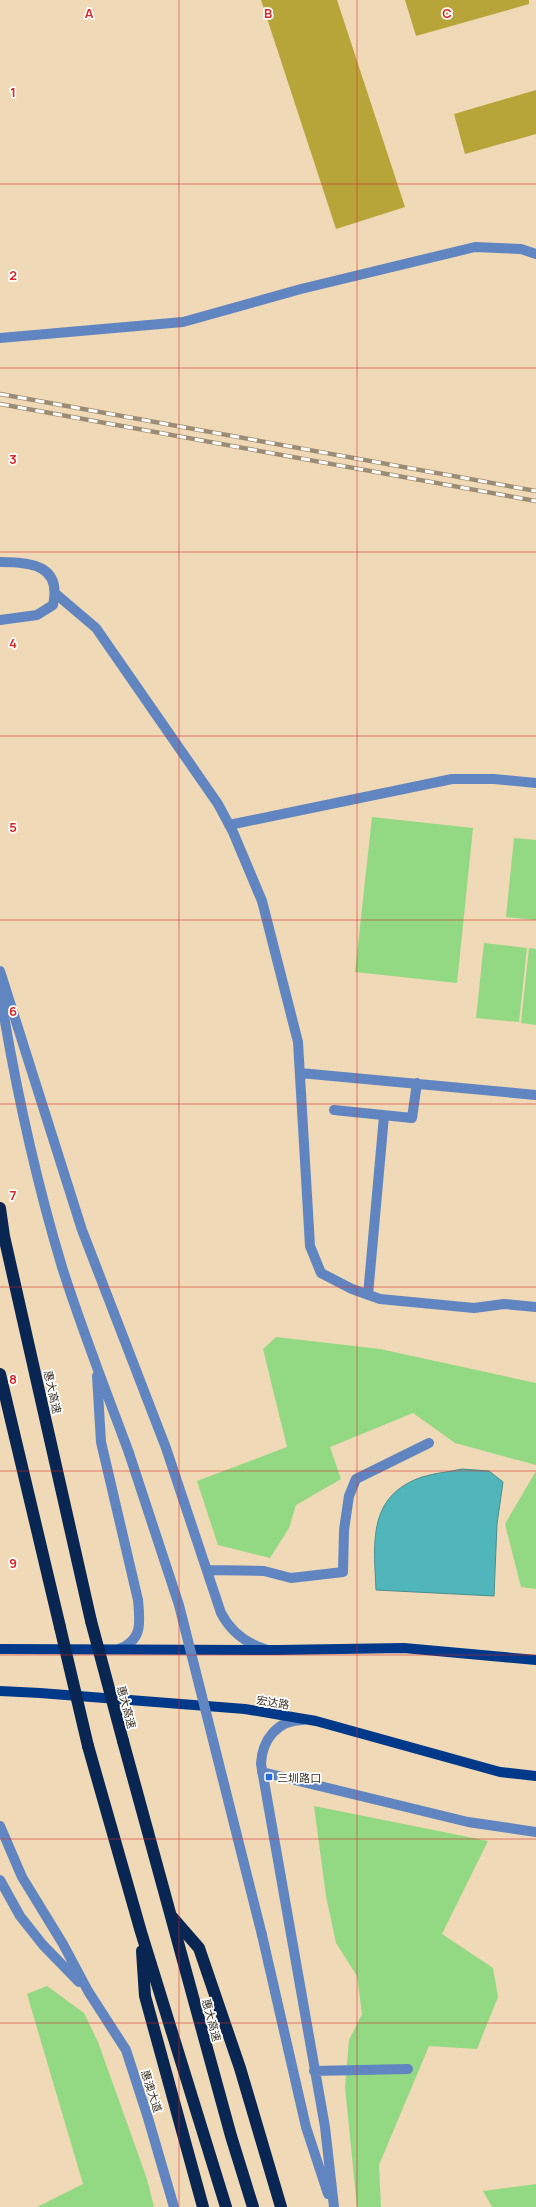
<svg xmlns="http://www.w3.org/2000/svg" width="536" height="2207" viewBox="0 0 536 2207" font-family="Manrope,'Noto Sans SC',sans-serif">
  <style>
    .green { fill: #93d882 }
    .water { fill: #50b6bb; stroke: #498e8e }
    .building { fill: #b7a53a }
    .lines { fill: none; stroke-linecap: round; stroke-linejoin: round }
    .minor { stroke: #6185c0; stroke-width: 10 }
    .major { stroke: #00388a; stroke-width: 10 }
    .highway { stroke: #092551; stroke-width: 12 }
    .rail-casing { stroke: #9c8c73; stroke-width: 4.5 }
    .rail { stroke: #fefefe; stroke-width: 3; stroke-dasharray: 9; stroke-linecap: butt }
    .minor-bridge { stroke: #6185c0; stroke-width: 10 }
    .highway-bridge { stroke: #092551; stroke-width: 12 }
    .grid { fill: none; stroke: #d62828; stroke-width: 1; stroke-opacity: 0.55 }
    .poi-dot { fill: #266bd7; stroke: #fefefe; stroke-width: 1.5 }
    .labels { text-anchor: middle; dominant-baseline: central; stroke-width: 3.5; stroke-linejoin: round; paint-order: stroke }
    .street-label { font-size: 11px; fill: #3a3124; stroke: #fefefe }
    .poi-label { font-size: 11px; fill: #3a3124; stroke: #fefefe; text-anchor: start }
    .grid-label { font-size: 13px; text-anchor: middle; font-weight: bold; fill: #d62828; stroke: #fefefe; stroke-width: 3.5; stroke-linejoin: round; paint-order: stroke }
  </style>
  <rect width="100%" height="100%" fill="#f0d9b6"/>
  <!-- green -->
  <path class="green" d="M372 817 473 828 457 983 355 972Z
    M514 838 536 840V920L506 917Z
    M484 943 527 948 519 1022 476 1018Z
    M529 948 536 949V1025L521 1023Z
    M276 1337 380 1349 536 1383V1465L455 1443 413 1413 330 1447 341 1479 296 1505 289 1528 270 1558 218 1545 197 1481 287 1447 263 1349Z
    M536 1471V1589L521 1587 505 1524Z
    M314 1806 488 1841 442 1934 493 1968 498 1997 477 2049 429 2046 379 2165 381 2207H357L345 2087 349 2040 362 2014 357 1976 336 1943 326 1896Z
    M47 1986 84 2013 98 2042 147 2179 154 2207H37L83 2184 27 1994Z
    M536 2184V2207H492L483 2191Z"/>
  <!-- water -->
  <path class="water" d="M462 1469 489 1471 503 1482 497 1524 494 1596 376 1590C374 1543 367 1496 422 1477 435 1473 449 1472 462 1469Z"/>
  <!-- building -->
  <path class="building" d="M261 0H337L405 207 336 229Z
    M405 0H529V4L416 36Z
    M536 90V134L465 154 454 114Z"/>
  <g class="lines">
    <!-- minor -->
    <path class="minor" d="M0 338 183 322 301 289 475 247 521 249 536 254
      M0 562C31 562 62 565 53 605L37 615 0 620
      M56 594 96 628 218 804 233 832 262 901 298 1042 310 1246 321 1273 352 1289 380 1299 474 1308 504 1304 536 1307
      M229 825 452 779H494L536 783
      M0 971 82 1230 166 1448 221 1613C231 1632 245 1643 265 1649
      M0 992C15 1085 35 1177 62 1267 82 1330 106 1391 129 1453
      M300 1073 536 1095
      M334 1110 412 1118 417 1083
      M368 1295 384 1116
      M97 1376 101 1442 138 1600C140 1622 143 1640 119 1649
      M208 1570 264 1571 291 1578 343 1572 344 1530 349 1496 356 1479 429 1443
      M303 1720C277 1720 262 1740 261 1764L325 2127 334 2207
      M262 1772 468 1822 536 1832
      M0 1826 22 1877 63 1944 88 1991 126 2050 148 2118 174 2207
      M0 1880 20 1916 43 1945 79 1982
      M262 1935 306 2127 328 2194
      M314 2071 408 2069"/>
    <!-- major -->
    <path class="major" d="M0 1649 277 1650 404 1648 536 1660
      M0 1691 40 1693 245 1709 316 1721 500 1772 536 1776"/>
    <!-- highway -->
    <path class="highway" d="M0 1208 4 1236 91 1621
      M0 1374 60 1627
      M123 1741 231 2136 253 2207
      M88 1746 141 1932 226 2207
      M172 1917 199 1948 240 2068 281 2207
      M142 1951 145 1996 203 2207"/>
    <defs>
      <path id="rail" d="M0 394 536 491
        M0 404 536 501"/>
    </defs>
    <!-- rail casing -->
    <use href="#rail" class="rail-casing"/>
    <!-- rail -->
    <use href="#rail" class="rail"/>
    <!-- minor-bridge -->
    <path class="minor-bridge" d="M129 1453 179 1605 262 1935"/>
    <!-- highway-bridge -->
    <path class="highway-bridge" d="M91 1621 123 1741
      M60 1627 88 1746"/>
  </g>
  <!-- grid -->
  <path class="grid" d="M179 0V2207M357 0V2207M0 184H536M0 368H536M0 552H536M0 736H536M0 920H536M0 1104H536M0 1287H536M0 1471H536M0 1655H536M0 1839H536M0 2023H536"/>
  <!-- markers -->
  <rect class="poi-dot" x="265" y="1773" width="8" height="8" rx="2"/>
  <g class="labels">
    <!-- street labels -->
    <g class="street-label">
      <text transform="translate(53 1392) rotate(77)">惠大高速</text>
      <text transform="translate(273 1702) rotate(9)">宏达路</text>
      <text transform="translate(127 1707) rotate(75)">惠大高速</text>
      <text transform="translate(212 2020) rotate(75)">惠大高速</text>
      <text transform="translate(152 2091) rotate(72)">惠澳大道</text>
    </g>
    <!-- poi labels -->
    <g class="poi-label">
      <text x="277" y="1777">三圳路口</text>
    </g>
  </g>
  <g class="grid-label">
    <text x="89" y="18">A</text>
    <text x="268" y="18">B</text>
    <text x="447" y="18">C</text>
    <text x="13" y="97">1</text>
    <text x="13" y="280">2</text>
    <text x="13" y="464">3</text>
    <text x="13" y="648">4</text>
    <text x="13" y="832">5</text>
    <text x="13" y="1016">6</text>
    <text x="13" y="1200">7</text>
    <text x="13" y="1384">8</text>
    <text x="13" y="1568">9</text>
  </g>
</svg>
